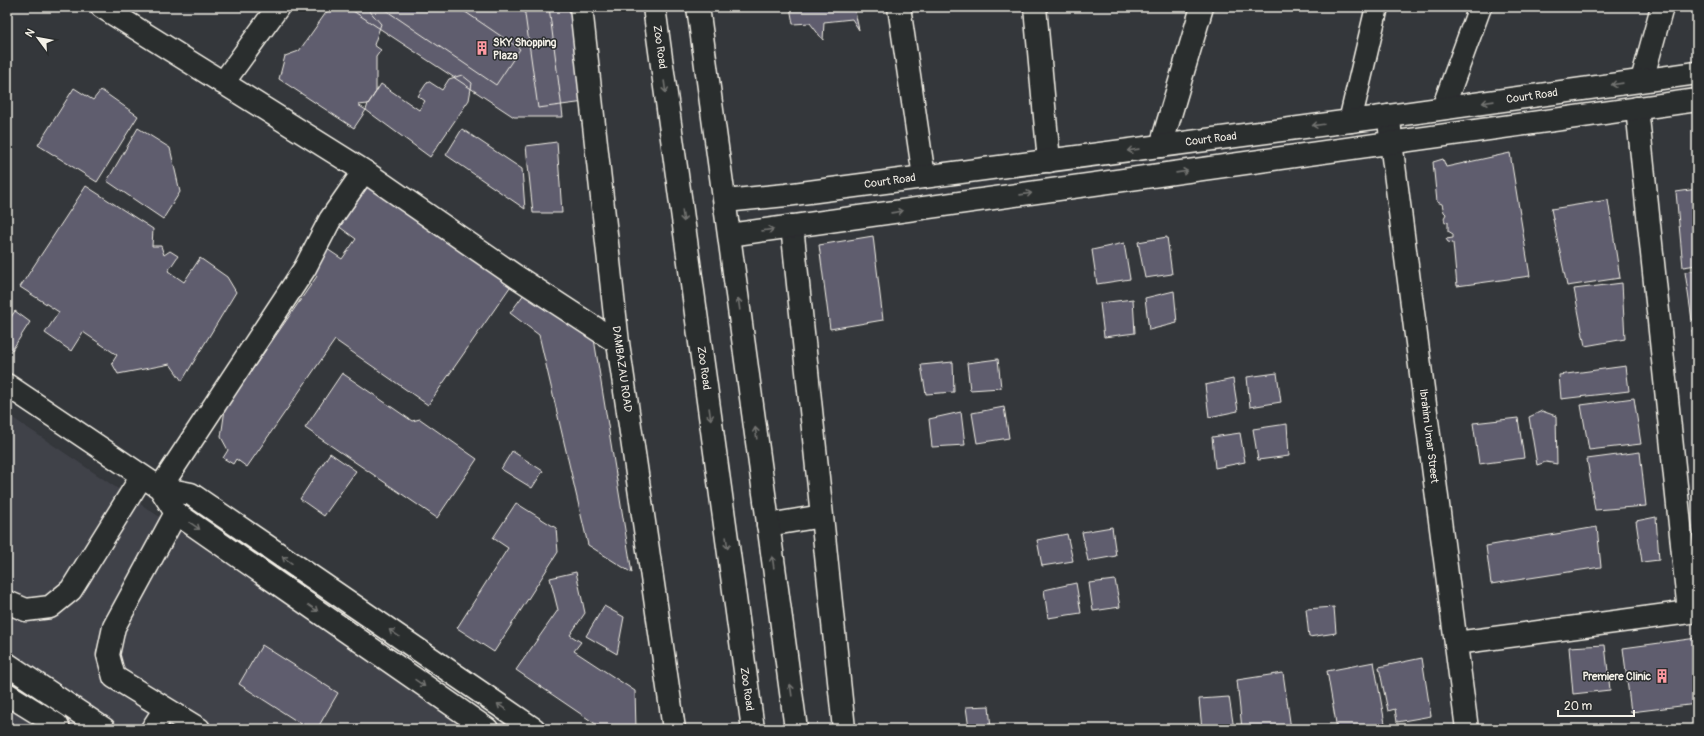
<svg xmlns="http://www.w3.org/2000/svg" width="1704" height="736" viewBox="0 0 1704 736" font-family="Pangolin,sans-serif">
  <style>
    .built { fill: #41424a }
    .building { fill: #5e5d6e; stroke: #f4f1e8 }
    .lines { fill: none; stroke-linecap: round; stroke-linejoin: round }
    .minor-casing { stroke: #f4f1e8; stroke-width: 25 }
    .major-casing { stroke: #f4f1e8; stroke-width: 25 }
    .minor { stroke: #2a2d2e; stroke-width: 22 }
    .major { stroke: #2a2d2e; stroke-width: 22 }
    .oneway { stroke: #71726f }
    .labels { text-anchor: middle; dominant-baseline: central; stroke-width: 3; stroke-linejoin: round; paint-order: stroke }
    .poi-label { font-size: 11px; font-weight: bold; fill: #f4f1e8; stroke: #2a2d2e; text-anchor: start }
    .street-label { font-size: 11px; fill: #f4f1e8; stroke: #2a2d2e }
  </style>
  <rect width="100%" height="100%" fill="#34373b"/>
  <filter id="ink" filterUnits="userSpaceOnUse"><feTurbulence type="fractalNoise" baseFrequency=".025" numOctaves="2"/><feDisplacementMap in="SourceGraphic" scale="8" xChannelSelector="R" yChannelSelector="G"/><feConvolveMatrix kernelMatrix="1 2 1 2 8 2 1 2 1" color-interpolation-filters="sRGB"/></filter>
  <g filter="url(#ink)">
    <!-- built -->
    <path class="built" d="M7 414 474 729H7Z"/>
    <!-- building -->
    <path class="building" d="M330 7H362L367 8 381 24 374 45 381 50 376 57V92L368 104 358 105 366 110 354 128 279 79 285 56 299 51Z
      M347 7H549L563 117H514Z
      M381 7H458L520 49 496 85Z
      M524 7H572L585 102 538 108Z
      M790 7H854L859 30 852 19 824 22 823 40 810 23 793 24Z
      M462 75 472 83 469 100 430 157 366 110 368 104 381 84 419 110 425 101 418 96 428 81 442 90 449 79Z
      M74 88 93 100 101 90 138 116 97 182 38 145Z
      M138 128 170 148 180 192 163 219 107 181Z
      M462 129 522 169 525 209 446 155Z
      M557 142 562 213H533L526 146Z
      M1510 153 1530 276 1457 286 1453 243 1448 242 1446 239 1453 238V234L1448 231V222L1445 223 1444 218 1446 214 1444 212 1442 204 1437 202 1433 162 1443 159 1446 167Z
      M364 171 517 277 428 405 335 340 247 467 236 459 233 464 223 458 228 450 221 437 225 409 317 276 305 268 321 245 342 259 356 239 330 220Z
      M86 186 153 229 152 246H161L164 255 170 251 178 256 168 271 184 282 200 258 227 277 236 292 182 381 170 364 118 374 112 363 117 355 83 332 71 351 45 333 59 312 20 287Z
      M1697 189V265L1683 267 1676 192Z
      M1608 200 1620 278 1567 286 1551 209Z
      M873 236 883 320 830 329 819 245Z
      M1167 237 1172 274 1145 278 1138 242Z
      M1124 243 1130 279 1097 284 1092 250Z
      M1697 270V320H1692L1685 272Z
      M1622 283 1625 339 1585 346 1574 289Z
      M527 290 594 339 632 573 588 545 539 335 510 313Z
      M1174 291 1177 323 1149 330 1145 298Z
      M1133 299 1135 333 1104 337 1100 303Z
      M15 311 30 322 12 350 7 346V323Z
      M1697 329V360L1692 330Z
      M998 359 1001 388 970 390 967 363Z
      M953 362 954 392 926 394 921 365Z
      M1626 366 1629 391 1561 399 1559 375Z
      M342 373 412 421 420 419 477 459 437 518 305 428Z
      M1277 373 1281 402 1250 407 1247 377Z
      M1233 379 1238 411 1209 417 1205 385Z
      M1634 398 1641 444 1589 450 1581 405Z
      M1004 407 1009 438 977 443 972 413Z
      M1542 411 1556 416 1557 464 1546 462 1537 465 1529 417Z
      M961 412 965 445 932 447 929 419Z
      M1518 418 1524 458 1479 464 1473 423Z
      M1287 424 1289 456 1258 460 1253 429Z
      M1240 433 1245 462 1215 468 1212 437Z
      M512 451 543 471 532 488 501 469Z
      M1640 452 1646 506 1595 510 1587 459Z
      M330 453 356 471 324 516 300 499Z
      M516 503 556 528 558 552 494 652 457 628 508 548 493 538Z
      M1656 517 1659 560 1642 562 1636 521Z
      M1112 527 1116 556 1088 561 1082 532Z
      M1597 527 1601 567 1491 584 1486 546Z
      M1067 534 1073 561 1042 566 1037 540Z
      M576 572 585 613 570 635 581 642 574 651 635 691 636 729H603L516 670 558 610 550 578Z
      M1115 580 1120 607 1093 611 1089 583Z
      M1076 583 1081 613 1048 618 1044 590Z
      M604 606 624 617 617 654 586 636Z
      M1334 607 1336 633 1309 637 1306 609Z
      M1697 638V704L1631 712 1623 648Z
      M262 645 338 693 317 729H309L239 684Z
      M1605 645 1610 690 1573 694 1569 647Z
      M1422 658 1431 716 1397 722 1395 709 1388 711 1379 667Z
      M1374 662 1386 729H1337L1327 671Z
      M1283 673 1291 729H1242L1237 680Z
      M1229 697 1234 729H1202L1199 699Z
      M989 706 991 729H969L966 707Z"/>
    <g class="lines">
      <defs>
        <path id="minor" d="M102 7 364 171 517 277 618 343
          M581 7 618 343 674 729
          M899 7 924 177
          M1035 7 1049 161
          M1642 80 1662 7
          M223 83 278 7
          M1443 108 1480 7
          M1637 108 1689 612
          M1389 116 1391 142 1467 729
          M1350 121 1377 7
          M1161 146 1202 7
          M792 226 844 729
          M7 385 160 488 176 513 487 729
          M160 488 191 494 534 729
          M160 488 305 268 330 220 364 171
          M176 513 114 627 108 655 114 677 199 729
          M768 525 822 516
          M7 602 26 610 50 607 71 590 142 476
          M1456 643 1697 611
          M7 664 104 729
          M7 694 57 725 59 729
          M152 729 165 709"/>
        <path id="major" d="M654 7 753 729
          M698 7 796 729
          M725 201 786 195 1389 116 1697 73
          M729 235 1697 100"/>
      </defs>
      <!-- minor casing -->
      <use href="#minor" class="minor-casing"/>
      <!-- major casing -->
      <use href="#major" class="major-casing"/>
      <!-- minor -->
      <use href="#minor" class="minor"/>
      <!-- major -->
      <use href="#major" class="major"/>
    </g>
    <!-- one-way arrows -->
    <defs><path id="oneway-shaft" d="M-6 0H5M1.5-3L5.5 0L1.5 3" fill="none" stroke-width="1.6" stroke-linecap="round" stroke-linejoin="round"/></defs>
    <g class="oneway">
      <use href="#oneway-shaft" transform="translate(1617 84) rotate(172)"/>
      <use href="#oneway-shaft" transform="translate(665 87) rotate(82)"/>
      <use href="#oneway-shaft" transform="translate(1488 102) rotate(172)"/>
      <use href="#oneway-shaft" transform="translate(1318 125) rotate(173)"/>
      <use href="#oneway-shaft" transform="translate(1133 150) rotate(172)"/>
      <use href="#oneway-shaft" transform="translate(1182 172) rotate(-8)"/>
      <use href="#oneway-shaft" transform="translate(1026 194) rotate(-8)"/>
      <use href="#oneway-shaft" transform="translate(897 212) rotate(-8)"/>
      <use href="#oneway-shaft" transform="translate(683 216) rotate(82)"/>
      <use href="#oneway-shaft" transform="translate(768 230) rotate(-8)"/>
      <use href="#oneway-shaft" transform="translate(739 304) rotate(-98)"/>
      <use href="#oneway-shaft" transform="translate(710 414) rotate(82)"/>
      <use href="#oneway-shaft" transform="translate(756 433) rotate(-98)"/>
      <use href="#oneway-shaft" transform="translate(195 526) rotate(35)"/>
      <use href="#oneway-shaft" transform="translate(727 543) rotate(82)"/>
      <use href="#oneway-shaft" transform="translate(287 560) rotate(-145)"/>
      <use href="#oneway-shaft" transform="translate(773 562) rotate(-98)"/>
      <use href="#oneway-shaft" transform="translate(313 608) rotate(35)"/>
      <use href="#oneway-shaft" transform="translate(394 633) rotate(-145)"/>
      <use href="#oneway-shaft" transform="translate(420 683) rotate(35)"/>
      <use href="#oneway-shaft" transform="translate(791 690) rotate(-98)"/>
      <use href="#oneway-shaft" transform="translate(502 707) rotate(-145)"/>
    </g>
  </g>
  <!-- icons -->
  <defs>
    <symbol id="building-bare" viewBox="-9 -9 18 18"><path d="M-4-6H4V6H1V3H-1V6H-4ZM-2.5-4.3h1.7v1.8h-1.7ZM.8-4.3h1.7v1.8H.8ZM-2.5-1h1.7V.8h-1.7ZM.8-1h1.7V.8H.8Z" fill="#ff9aa2" stroke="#2a2d2e" stroke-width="2.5" paint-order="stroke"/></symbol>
  </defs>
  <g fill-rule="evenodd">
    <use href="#building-bare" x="472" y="38" width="20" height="20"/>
    <use href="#building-bare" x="1652" y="666" width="20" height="20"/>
  </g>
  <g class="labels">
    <!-- poi labels -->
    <g class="poi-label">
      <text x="493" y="42">SKY Shopping<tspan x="493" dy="13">Plaza</tspan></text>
      <text x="1651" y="676" text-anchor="end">Premiere Clinic</text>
    </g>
    <!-- street labels -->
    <g class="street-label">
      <text transform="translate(660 47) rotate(82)">Zoo Road</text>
      <text transform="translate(1532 96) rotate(-8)">Court Road</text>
      <text transform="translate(1211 139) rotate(-7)">Court Road</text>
      <text transform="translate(890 181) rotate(-8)">Court Road</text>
      <text transform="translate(704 368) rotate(82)">Zoo Road</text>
      <text transform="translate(622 369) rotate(82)">DAMBAZAU ROAD</text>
      <text transform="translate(1429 436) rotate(83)">Ibrahim Umar Street</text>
      <text transform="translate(747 689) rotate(82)">Zoo Road</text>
    </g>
  </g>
  <!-- margin -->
  <rect width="1704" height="736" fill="none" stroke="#2a2d2e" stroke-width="24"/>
  <rect x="12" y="12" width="1680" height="712" fill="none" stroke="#f4f1e8" stroke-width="1.5" filter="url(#ink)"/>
  <!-- north arrow -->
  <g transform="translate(38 38) rotate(302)" stroke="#2a2d2e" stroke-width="3" paint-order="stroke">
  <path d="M0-3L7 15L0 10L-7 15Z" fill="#f4f1e8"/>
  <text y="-6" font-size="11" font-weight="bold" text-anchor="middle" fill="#f4f1e8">N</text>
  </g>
  <!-- scale -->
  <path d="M1558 710v6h76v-6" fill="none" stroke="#f4f1e8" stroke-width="2"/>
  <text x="1564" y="710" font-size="12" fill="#f4f1e8" stroke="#2a2d2e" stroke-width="3" paint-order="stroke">20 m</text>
</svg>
